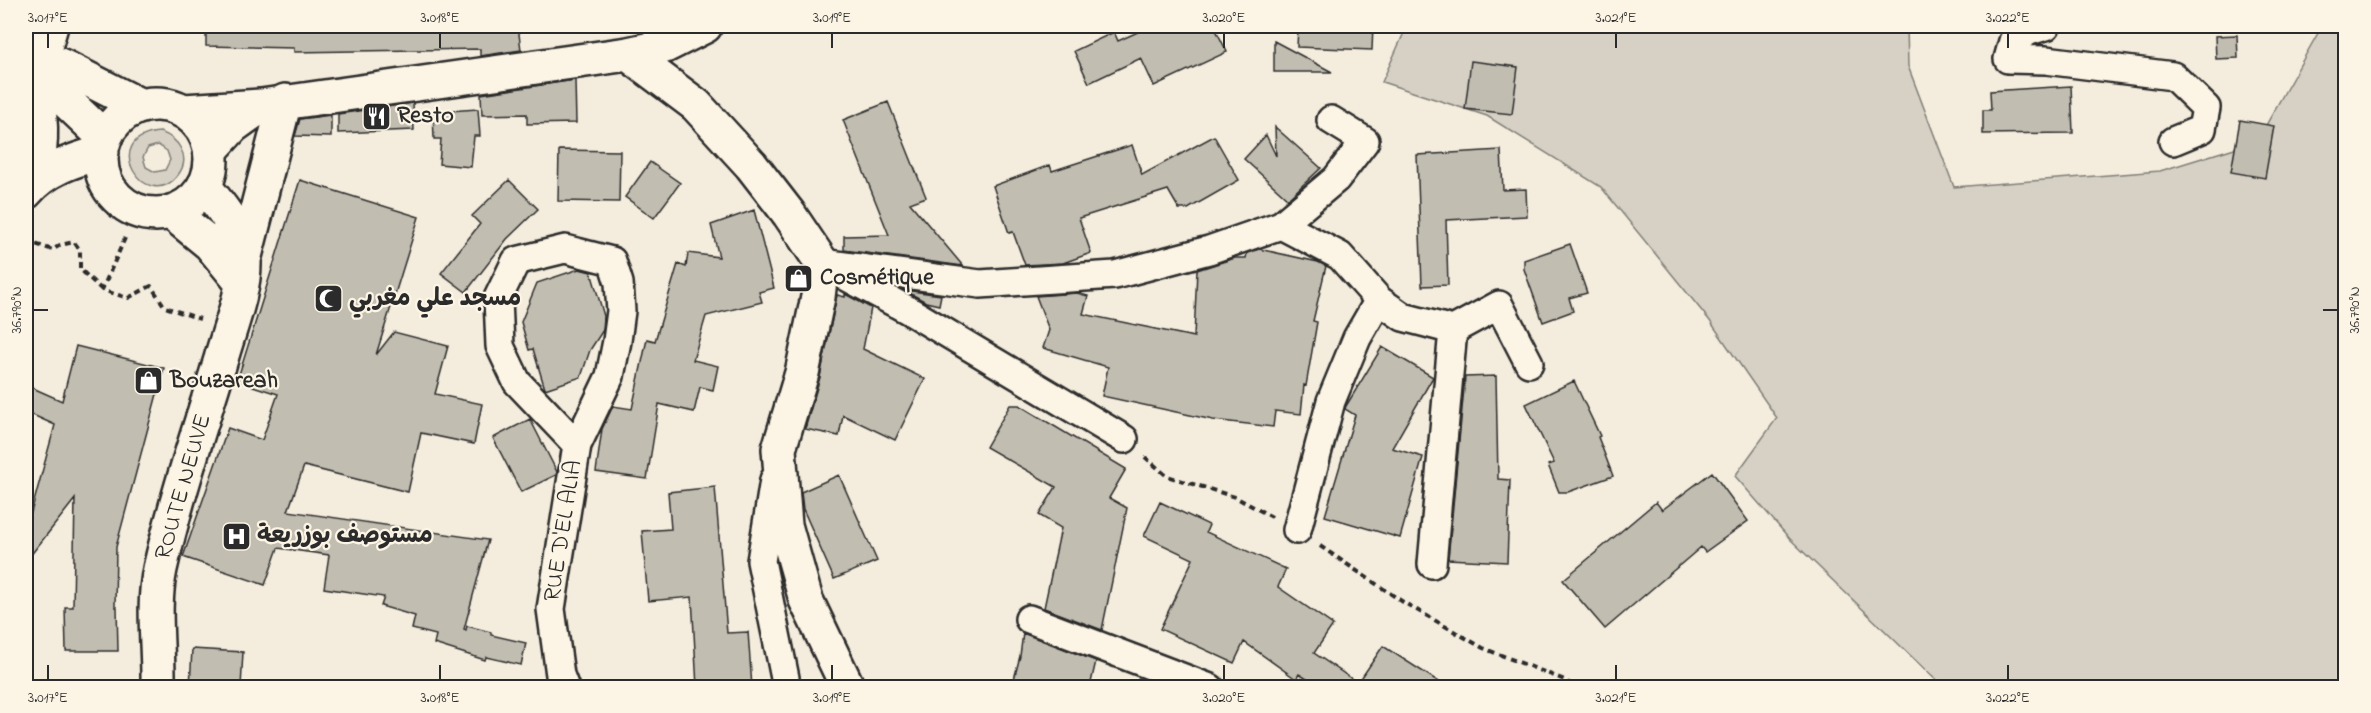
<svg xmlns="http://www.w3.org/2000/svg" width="2371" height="713" viewBox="0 0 2371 713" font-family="'Indie Flower','Playpen Sans Arabic',sans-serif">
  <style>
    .green { fill: #d6d1c4; stroke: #807e78; stroke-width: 1.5; fill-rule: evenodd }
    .building { fill: #c2bdb1; stroke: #2b2b2b; stroke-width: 1.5 }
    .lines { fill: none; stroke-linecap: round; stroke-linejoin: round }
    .street-casing { stroke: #2b2b2b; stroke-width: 32 }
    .secondary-casing { stroke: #2b2b2b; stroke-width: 38 }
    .primary-casing { stroke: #2b2b2b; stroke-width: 38 }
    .path { stroke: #2b2b2b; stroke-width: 4; stroke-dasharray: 6 4.5; stroke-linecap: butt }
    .street { stroke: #fcf5e5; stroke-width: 27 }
    .secondary { stroke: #fcf5e5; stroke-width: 33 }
    .primary { stroke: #fcf5e5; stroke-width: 33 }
    .ticks { fill: none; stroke: #2b2b2b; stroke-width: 2 }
    .labels { text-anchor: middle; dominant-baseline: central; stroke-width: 4.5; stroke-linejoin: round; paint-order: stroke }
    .poi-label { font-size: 24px; font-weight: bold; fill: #2b2b2b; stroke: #fcf5e5; text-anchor: start }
    .street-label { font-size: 24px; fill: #2b2b2b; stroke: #fcf5e5 }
    .neatline { fill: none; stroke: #2b2b2b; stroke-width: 2 }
    .ticks-label { font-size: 15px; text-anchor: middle; fill: #2b2b2b }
  </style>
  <rect width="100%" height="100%" fill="#f4edde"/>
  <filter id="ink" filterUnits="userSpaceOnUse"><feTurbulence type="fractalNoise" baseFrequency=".0167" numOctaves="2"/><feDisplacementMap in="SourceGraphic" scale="12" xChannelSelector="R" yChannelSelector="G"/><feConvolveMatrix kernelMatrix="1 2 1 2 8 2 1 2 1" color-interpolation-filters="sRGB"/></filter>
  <g filter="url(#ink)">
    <!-- green -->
    <path class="green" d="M1407 26H1907L1908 66 1954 187 2160 171 2257 141 2322 26H2345V687H1943L1790 539 1735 476 1777 418 1710 321 1601 187 1487 116 1382 82Z
      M160 132C178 138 192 157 178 175 146 216 97 137 160 132ZM158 145 167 151 170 160 165 170 155 172 146 167 143 157 148 148Z"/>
    <!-- building -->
    <path class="building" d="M206 26H518L521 50 480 56V49L294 52V48L206 46Z
      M1151 26H1214L1227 52 1154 86 1141 58 1089 83 1074 51 1114 32 1118 41Z
      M1298 26H1373L1372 50 1297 47Z
      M2237 35 2238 58 2216 59 2215 36Z
      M1274 41 1332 72H1274Z
      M1471 61 1518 67 1512 114 1465 109Z
      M575 80 576 123 527 124V114L482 115 481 94Z
      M2071 86 2073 133 1983 134V110H1991L1990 91Z
      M888 102 926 197 910 203 963 266 844 250V236L889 235 843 120Z
      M413 103 414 130 338 133V114Z
      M478 109 480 136H474L471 167 439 164 441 139H434L433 112Z
      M331 115V137L295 136 300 119Z
      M2240 120 2274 126 2265 178 2231 172Z
      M1275 127 1321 168 1288 199 1244 159 1266 135 1276 156Z
      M1214 136 1239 180 1188 209H1179L1168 190 1079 218 1091 253 1063 263 1025 265 1013 232 1009 233 993 186 1050 165 1052 171 1132 145 1142 175Z
      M559 150 620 151 619 202 558 201Z
      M1501 150 1503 190 1526 189 1527 216 1446 220 1448 285 1422 286 1417 155Z
      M650 162 680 183 654 218 625 197Z
      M300 180 419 217 376 355 394 332 448 346 435 394 482 404 474 444 421 433 408 492 304 466 288 511 488 540 464 629 466 630 467 626 491 632V635L526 643 521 665 486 657 485 660 434 644 436 635 412 629 415 616 381 606 384 597 324 588 329 555 278 548 265 585 183 557 228 428 262 440 278 394 237 381Z
      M509 180 538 209 507 239 466 292 441 273 480 224 472 216Z
      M754 210 774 288 759 292 762 302 706 316 693 360 718 366 713 390 700 387 694 412 659 404 647 479 596 472 602 429 613 406 632 409 647 339 655 341 678 264 686 267 688 253 719 257 711 225Z
      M1570 244 1587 293 1569 298 1573 311 1543 322 1524 269V260Z
      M1259 249 1318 262 1326 266 1313 321 1317 322 1306 386 1304 385 1301 414 1275 411 1273 427 1213 420 1102 396 1108 367 1043 348 1049 330 1036 296 1077 293 1088 296 1083 314 1194 337 1197 270 1235 258H1246L1247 253Z
      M579 269 591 272 604 316 603 330 590 350 581 377 545 389 533 349 529 350 521 322 537 283Z
      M904 290 941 295 939 305 926 302Z
      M845 294 871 308 863 349 925 379 895 440 843 415 839 436 805 429 820 377 837 295 845 297Z
      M76 346 164 368 116 547 115 607H117L118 651H66L65 607H73L75 499 26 561V531L55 425 26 412V385L62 401Z
      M1382 347 1433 377 1392 448 1423 457 1400 538 1325 516 1355 415 1345 409 1346 406Z
      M1496 376 1498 479 1510 480 1507 562 1448 559 1465 377Z
      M1574 381 1600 436 1598 437 1613 476 1568 492H1559L1548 465 1554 463 1526 404Z
      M1010 405H1019L1126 469 1109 498 1127 508 1102 630 1044 608 1061 528 1039 515 1056 487 986 447Z
      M530 419 557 472 556 475 521 492 493 438Z
      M1712 472 1748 521 1705 552 1701 547 1605 629 1563 580 1656 502 1662 510Z
      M839 475 877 561 834 579 803 509 801 492Z
      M715 487 727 633 748 632 752 687H697L692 597 648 601 642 531 671 529 668 492Z
      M1160 502 1209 525 1206 532 1286 569 1278 587 1333 625 1314 653 1358 683 1383 646 1447 687H1320L1299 674 1296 679 1244 642 1234 663 1160 629 1193 559 1144 536Z
      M1023 633 1096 661 1090 687H1012L1020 656Z
      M192 649 243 652 241 687H190Z"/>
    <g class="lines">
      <defs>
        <path id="street" d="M656 26 665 46
          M2046 26 2029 31 2013 41 2008 59 2046 60 2173 76 2206 108 2202 129 2173 141
          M1281 225 1340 256 1379 300 1403 317 1453 330 1499 305 1529 363
          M822 263 980 284 1115 275 1209 250 1281 225 1336 179 1365 141 1331 120
          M836 271 908 310 1124 439
          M774 480 761 561 785 678V688
          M1297 530 1331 401 1357 338 1379 300
          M1432 564 1453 330
          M1029 619 1210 688
          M565 688 560 675 551 609 577 445 610 376 617 341 621 311 619 283 612 261 565 249 516 261 498 298 500 346 517 382 577 445"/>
        <path id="secondary" d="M628 54 696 105 751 165 789 214 822 263 818 297 802 373 779 449 785 525 806 600 848 688
          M42 57 51 26
          M184 111 261 106 628 54 665 46 705 26
          M211 150 233 126 261 106
          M171 212 210 244 242 283
          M244 260 285 101
          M158 688C159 649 152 607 160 569 176 498 200 428 221 359 229 330 245 291 244 261 243 232 222 208 204 186"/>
        <path id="primary" d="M26 51 62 66 141 106
          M27 71 66 101 105 138
          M31 74C43 114 43 141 35 181
          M101 159a55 55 0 1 1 110 0a55 55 0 1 1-110 0Z
          M26 192C45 169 74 160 102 152"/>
      </defs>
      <!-- street casing -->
      <use href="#street" class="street-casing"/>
      <!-- secondary casing -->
      <use href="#secondary" class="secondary-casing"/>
      <!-- primary casing -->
      <use href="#primary" class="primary-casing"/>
      <!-- path -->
      <path class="path" d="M125 238 102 290 128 298 151 286 165 307 200 319
        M26 241 53 250 60 245 74 242 80 250V269L102 290
        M1145 457 1167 476 1235 497 1272 517
        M1320 546 1403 602 1483 648 1567 681 1572 688"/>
      <!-- street -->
      <use href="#street" class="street"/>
      <!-- secondary -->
      <use href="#secondary" class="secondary"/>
      <!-- primary -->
      <use href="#primary" class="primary"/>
    </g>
  </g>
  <!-- ticks -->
  <path class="ticks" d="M48 33V48M440 33V48M832 33V48M1224 33V48M1616 33V48M2008 33V48M33 310H48M2323 310H2338M48 665V680M440 665V680M832 665V680M1224 665V680M1616 665V680M2008 665V680"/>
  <!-- icons -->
  <defs>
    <symbol id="restaurant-square" viewBox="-11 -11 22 22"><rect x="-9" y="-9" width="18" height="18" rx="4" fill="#2b2b2b" stroke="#fcf5e5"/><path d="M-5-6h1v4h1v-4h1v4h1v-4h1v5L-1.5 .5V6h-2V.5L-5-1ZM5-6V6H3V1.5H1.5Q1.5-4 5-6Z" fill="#fff"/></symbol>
    <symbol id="shop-square" viewBox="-11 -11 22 22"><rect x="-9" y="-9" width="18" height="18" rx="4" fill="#2b2b2b" stroke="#fcf5e5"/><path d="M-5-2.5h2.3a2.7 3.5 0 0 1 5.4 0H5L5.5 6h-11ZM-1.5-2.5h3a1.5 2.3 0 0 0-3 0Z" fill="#fff"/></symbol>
    <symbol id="mosque-square" viewBox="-11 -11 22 22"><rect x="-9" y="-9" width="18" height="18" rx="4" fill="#2b2b2b" stroke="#fcf5e5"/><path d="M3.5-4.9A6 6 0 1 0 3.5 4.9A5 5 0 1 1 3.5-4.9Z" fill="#fff"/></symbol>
    <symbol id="hospital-square" viewBox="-11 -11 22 22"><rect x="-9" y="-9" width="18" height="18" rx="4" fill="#2b2b2b" stroke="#fcf5e5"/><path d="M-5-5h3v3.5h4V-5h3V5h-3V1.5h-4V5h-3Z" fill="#fff"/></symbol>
  </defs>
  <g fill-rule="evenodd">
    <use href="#restaurant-square" x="360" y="100" width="33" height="33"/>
    <use href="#shop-square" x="782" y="262" width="33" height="33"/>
    <use href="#mosque-square" x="312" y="282" width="33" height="33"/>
    <use href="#shop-square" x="132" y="364" width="33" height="33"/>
    <use href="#hospital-square" x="220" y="520" width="33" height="33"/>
  </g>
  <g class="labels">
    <!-- poi labels -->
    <g class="poi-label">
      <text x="397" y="116">Resto</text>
      <text x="820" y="278">Cosmétique</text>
      <text x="349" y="299">مسجد علي مغربي</text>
      <text x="170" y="381">Bouzareah</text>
      <text x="257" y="536">مستوصف بوزريعة</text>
    </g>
    <!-- street labels -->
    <g class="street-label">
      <text transform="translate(184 487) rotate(-74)">ROUTE NEUVE</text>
      <text transform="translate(564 531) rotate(-81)">RUE D'EL ALIA</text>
    </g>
  </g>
  <!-- margin -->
  <rect width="2371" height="713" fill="none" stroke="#fcf5e5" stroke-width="66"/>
  <rect x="33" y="33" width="2305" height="647" class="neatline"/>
  <g class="ticks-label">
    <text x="48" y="22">3.017°E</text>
    <text x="440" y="22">3.018°E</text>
    <text x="832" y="22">3.019°E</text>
    <text x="1224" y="22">3.020°E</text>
    <text x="1616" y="22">3.021°E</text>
    <text x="2008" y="22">3.022°E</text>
    <text transform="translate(16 310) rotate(-90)" y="5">36.790°N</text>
    <text transform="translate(2354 310) rotate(-90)" y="5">36.790°N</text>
    <text x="48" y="702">3.017°E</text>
    <text x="440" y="702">3.018°E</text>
    <text x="832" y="702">3.019°E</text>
    <text x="1224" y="702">3.020°E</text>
    <text x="1616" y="702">3.021°E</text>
    <text x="2008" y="702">3.022°E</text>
  </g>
</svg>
